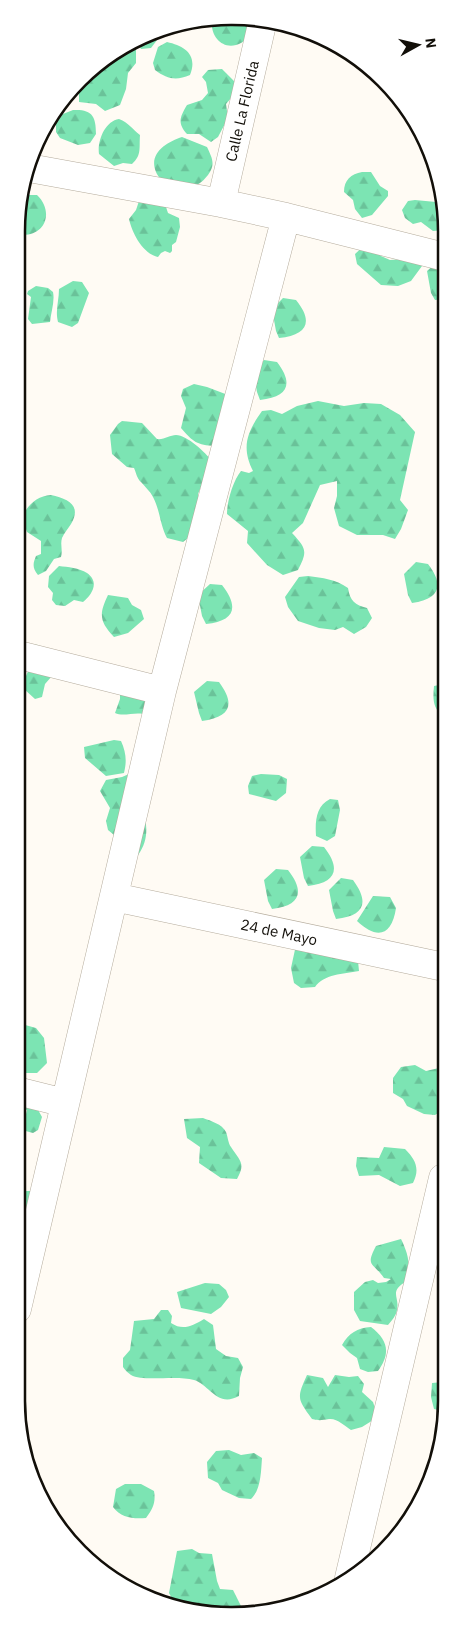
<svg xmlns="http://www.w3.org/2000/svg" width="463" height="1632" viewBox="0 0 463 1632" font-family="'IBM Plex Sans',sans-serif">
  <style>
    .forest { fill: url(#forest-firs) }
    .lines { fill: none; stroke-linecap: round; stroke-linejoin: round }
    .minor-casing { stroke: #b5ac9d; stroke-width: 29 }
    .minor { stroke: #fff; stroke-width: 28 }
    .labels { text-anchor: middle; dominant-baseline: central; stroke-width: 4; stroke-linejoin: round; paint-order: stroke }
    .street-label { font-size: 15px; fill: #120f09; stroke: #fff }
    .rim { fill: none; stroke: #120f09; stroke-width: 2.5 }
  </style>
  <defs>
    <pattern id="forest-firs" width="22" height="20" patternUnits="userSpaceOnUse" patternTransform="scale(1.25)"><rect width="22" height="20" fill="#7ce4b3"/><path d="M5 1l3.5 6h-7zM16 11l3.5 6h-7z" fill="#6ac299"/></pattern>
  </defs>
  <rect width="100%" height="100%" fill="#fffbf4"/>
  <!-- forest -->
  <path class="forest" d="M212 20H248L251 23 247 39C244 41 240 44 236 45 221 49 210 35 212 20Z
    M169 29 168 31 160 36 151 48 141 49 137 42Z
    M167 42C185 46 198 55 190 75 176 81 167 79 155 70L153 63 158 47Z
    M132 44 136 49V63L128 73 126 89 120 105 105 111 96 104 79 102V86L112 53Z
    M222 69 235 82 232 97 226 104 228 118 218 137 211 142 199 134H187C177 123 180 117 187 105L202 100 208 93 206 82 202 77 208 70Z
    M73 110C92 109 96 116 96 134L90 143 78 145 60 138 56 132V122L63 114Z
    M119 119C129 123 132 129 140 135 139 148 142 155 132 164L123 163 114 166 99 154C97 141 105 121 119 119Z
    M182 137 207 147C212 158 216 164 208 175 199 186 195 187 181 185 177 184 170 185 166 183 162 182 157 175 156 172 148 153 167 142 182 137Z
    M362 172H371L380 186 388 191V196L372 215 362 218 355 209 353 200 344 192C344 180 351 174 362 172Z
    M30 195H37C54 211 46 236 22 235L20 233V196Z
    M415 200 436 202 444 208 445 230 433 231 421 222 413 224 405 218 402 210 408 201Z
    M139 201 166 207 168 213 179 218 180 227 176 242 172 245V251L170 253 165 251 161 253 158 257C143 254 132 233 129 219L136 210Z
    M368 242 381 256 390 260 421 258 422 266 411 281 398 286 381 285 357 264 355 254Z
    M439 260 445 261V299L435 300 431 293 427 271Z
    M73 281 82 282 89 293 78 323 72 327 58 322C55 310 59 301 59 289Z
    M36 286 48 288 53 292C55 301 51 312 50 322L32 324 28 319 31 297 27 294 28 291Z
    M283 298 296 300C314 322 307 335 279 338L276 331 272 309Z
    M264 360 277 362C294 384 288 397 260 400L257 392 253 371Z
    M194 384 207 387 228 395 215 446C197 445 193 442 181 428L186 408 181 396 183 389Z
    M318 401 344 406 364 403 381 404 400 415 415 432 400 500 408 510 401 529 395 539 383 535H357L339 526 334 508 337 496V481L320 485 303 523 292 533C306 548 308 551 298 570L283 575 267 565 247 543 248 531 227 514C227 501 233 481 241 471L249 473 253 471C241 447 247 432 262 411L271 410 282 414 297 406Z
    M122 421 142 423 157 439C164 440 170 435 176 435 187 435 206 453 212 461L198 494 199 506 192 535 183 542 167 538C160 525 160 510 153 497 150 491 145 487 141 482 137 479 136 472 134 468L127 467 112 454 110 435 118 424Z
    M51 495C68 499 82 505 71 524 68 529 64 533 62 538 60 545 63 550 61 557L54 559 46 571 38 575C32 568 33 563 36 556L41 554V541L27 532 22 518C27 505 37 496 51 495Z
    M416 562 428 564C445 586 439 599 412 603L408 595 404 574Z
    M59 566C68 567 79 568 87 573 100 582 92 595 83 602L74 600 65 606 56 605 52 600 53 593 48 587 49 576Z
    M308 576C323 578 335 579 348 588 350 601 355 605 367 608L372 618 366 627 354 634 343 627 335 630 319 628 298 621 288 607 285 597 299 577Z
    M210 584 222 585C240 608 234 621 206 624L202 616 198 595Z
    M108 595 128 598 132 605 141 610 144 619 128 633 114 637C99 621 99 614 108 595Z
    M28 644 38 645 43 651 52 676 45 684 42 697 35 699 24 689 23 683 29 669Z
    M207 681 219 682C236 705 230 717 202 721L199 713 194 692Z
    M444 684V715C432 710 433 697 434 686Z
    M120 692 149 694 143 714C134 712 123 717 115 713L120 699Z
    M114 740 121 741C126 752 127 761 124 773L106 776 85 758 84 747Z
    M129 774C139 800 157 829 138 855L108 830 106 821 110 808 100 791 106 780 122 777Z
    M261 774 279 775 287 779 286 793 276 801 249 794 248 786 252 776Z
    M330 799 338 800 340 810 335 836 327 841 316 836C315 821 316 806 330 799Z
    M312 846 324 847C342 870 335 883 308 886L304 878 300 857Z
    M276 869 288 870C306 893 299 906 272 909L268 901 264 880Z
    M341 878 353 880C370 903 364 916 336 919L333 911 329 890Z
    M373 896 390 897 396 908C392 936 377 940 357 921Z
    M296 945 358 961 359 971C343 974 324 974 315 987L301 988 294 983 291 968Z
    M18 1023 36 1028 44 1038 47 1063 37 1073H24L17 1070Z
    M415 1065 426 1071 439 1068 443 1072V1099L441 1111 435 1115 424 1114 407 1106 403 1099 393 1093V1078L401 1067Z
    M17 1101 37 1108 42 1117 38 1130 33 1133 22 1130 27 1110 17 1107Z
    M203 1118C211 1121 222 1124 226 1132 228 1137 228 1143 231 1147 240 1161 246 1163 237 1179L221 1178 199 1163 200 1147 187 1138 184 1119Z
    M384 1147 405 1149C416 1160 420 1169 413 1183L400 1186 379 1175 359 1176 356 1166 357 1157 379 1158Z
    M26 1191H38L25 1219 17 1218V1193Z
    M401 1239C408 1253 411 1265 407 1281 388 1292 400 1296 397 1310 396 1316 392 1320 388 1325L360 1321 354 1310V1292L365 1282 373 1280 378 1283 386 1282 391 1279 384 1278C373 1262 365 1267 376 1246Z
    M205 1283 219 1284 226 1290 229 1297 221 1307 211 1314 181 1308 177 1292Z
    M161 1310H168L172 1316 171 1323C183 1331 192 1326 204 1319L213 1325 216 1349 226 1356 238 1358 243 1367 240 1378 239 1396C217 1408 210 1385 194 1380 176 1375 143 1382 131 1375 128 1373 125 1370 123 1367V1358L130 1350 134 1321 154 1319Z
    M371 1327C388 1340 391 1353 378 1371L368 1372 360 1369 357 1358 350 1353 342 1345C349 1333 357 1328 371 1327Z
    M307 1375 323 1378 328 1387 335 1375 349 1377 358 1376 364 1384 362 1392 373 1402 378 1417 362 1427 351 1430C345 1426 337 1418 329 1419 322 1420 320 1421 312 1419 298 1399 296 1399 307 1375Z
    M443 1382V1411L434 1409 431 1397 432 1383Z
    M229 1450 241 1455 254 1453 262 1458C261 1471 261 1490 251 1499L239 1498 222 1490 218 1483 208 1478 207 1462 216 1451Z
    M125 1484H141L154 1491C156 1502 153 1509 146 1518 133 1519 121 1518 113 1507L116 1489Z
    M192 1549 199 1553 212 1554 217 1581 220 1589 233 1590 241 1606 250 1612 217 1615 175 1604 169 1593 177 1551Z"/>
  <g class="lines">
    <defs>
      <path id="minor" d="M29 168 221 203 286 217 445 257
        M221 203 263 20
        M19 655 162 691
        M114 897 444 967
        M17 1091 65 1103
        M17 1309 162 691 286 217
        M349 1578 443 1178"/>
    </defs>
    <!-- minor casing -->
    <use href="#minor" class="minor-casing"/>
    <!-- minor -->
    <use href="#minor" class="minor"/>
  </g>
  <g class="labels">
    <!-- street labels -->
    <g class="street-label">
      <text transform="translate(242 111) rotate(-77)">Calle La Florida</text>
      <text transform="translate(279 932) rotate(12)">24 de Mayo</text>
    </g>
  </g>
  <!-- crop -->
  <path d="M0 0H463V1632H0ZM231 25H232A206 206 0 0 1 438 231V1401A206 206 0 0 1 232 1607H231A206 206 0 0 1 25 1401V231A206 206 0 0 1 231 25Z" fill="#fff" fill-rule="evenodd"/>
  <path class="rim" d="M231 25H232A206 206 0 0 1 438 231V1401A206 206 0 0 1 232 1607H231A206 206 0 0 1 25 1401V231A206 206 0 0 1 231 25Z"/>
  <!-- north arrow -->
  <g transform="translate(418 45) rotate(82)" stroke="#ffffff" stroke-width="4" paint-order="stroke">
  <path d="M0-4L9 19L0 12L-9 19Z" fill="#120f09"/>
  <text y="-8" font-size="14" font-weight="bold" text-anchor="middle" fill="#120f09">N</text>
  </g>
</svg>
